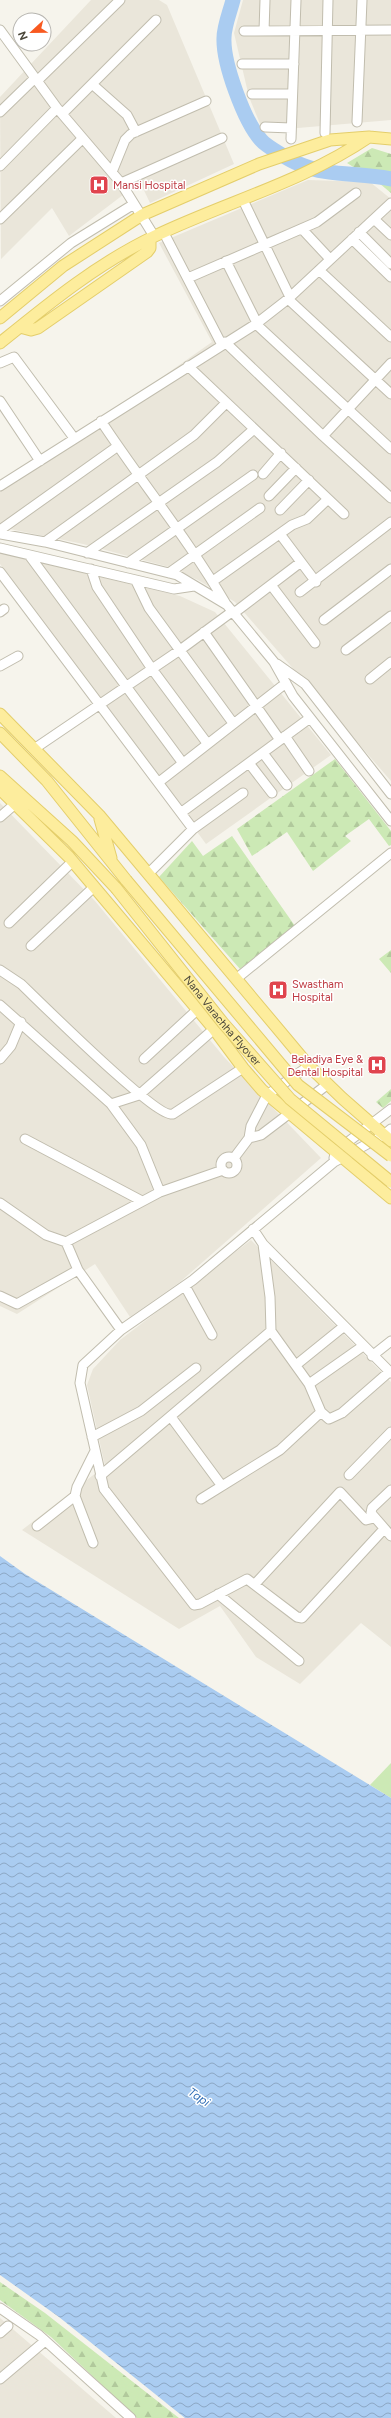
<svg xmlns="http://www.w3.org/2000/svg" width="391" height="2418" viewBox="0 0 391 2418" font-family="Figtree,sans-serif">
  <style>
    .residential { fill: #eae6da }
    .forest { fill: url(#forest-firs) }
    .park { fill: #cce9b5 }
    .water { fill: url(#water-waves) }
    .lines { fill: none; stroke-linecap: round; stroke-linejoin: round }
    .river { stroke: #aaccf1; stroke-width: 15 }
    .minor-casing { stroke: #c1bdae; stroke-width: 11 }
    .major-casing { stroke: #e4ce6b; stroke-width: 13 }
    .minor { stroke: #fff; stroke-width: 9 }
    .major { stroke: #fded9d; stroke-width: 11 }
    .major-bridge-casing { stroke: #e4ce6b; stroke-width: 13; stroke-linecap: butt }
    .major-bridge { stroke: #fded9d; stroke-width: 11 }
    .labels { text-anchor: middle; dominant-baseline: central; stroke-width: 3; stroke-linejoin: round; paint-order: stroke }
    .health-label { font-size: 11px; fill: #be3a42; stroke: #fff; text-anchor: start }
    .street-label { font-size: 11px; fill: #4a4639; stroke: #fff }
    .water-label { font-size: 12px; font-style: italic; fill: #316fb7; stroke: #fff }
  </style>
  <defs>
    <pattern id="forest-firs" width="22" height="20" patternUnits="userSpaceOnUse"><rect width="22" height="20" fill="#cce9b5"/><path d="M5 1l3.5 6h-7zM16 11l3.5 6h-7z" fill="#b1c99c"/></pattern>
    <pattern id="water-waves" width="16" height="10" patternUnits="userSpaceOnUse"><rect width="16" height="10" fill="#aaccf1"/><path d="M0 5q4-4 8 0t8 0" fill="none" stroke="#8ca7c4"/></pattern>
  </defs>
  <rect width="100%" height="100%" fill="#f6f4ec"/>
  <!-- residential -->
  <path class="residential" d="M91 0H159L167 5 234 164 150 203 140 182 69 236 52 208 1 259 0 97Z
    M243 0H391V120L263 131 249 97 234 33Z
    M308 180 370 182 391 199V781L235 602 198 580 169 567 83 544 0 527V491L212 342 159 243Z
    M0 553 180 596 215 612 331 755 206 844 0 564Z
    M0 803 95 901 224 1057 321 1158 180 1282 130 1317 95 1264 17 1314 0 1306Z
    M251 1240 391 1382V1647L361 1623 300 1684 256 1657 220 1606 179 1629 22 1530 105 1466 87 1385 93 1369 120 1340Z
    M0 2318 116 2418H0Z"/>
  <!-- forest -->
  <path class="forest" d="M372 148 391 154V193L379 183 347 163Z
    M335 759 391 831V845L389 846 369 819 345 836 351 841 313 871 287 832 252 856 237 829Z
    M232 836 295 926 240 969 159 877 192 841 203 856Z
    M391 950V973L379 959Z
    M391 1089V1101L383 1108 376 1102Z
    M0 2282 45 2313 179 2418H137L51 2337 0 2300Z"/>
  <!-- park -->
  <path class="park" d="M391 1763V1798L370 1785Z"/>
  <!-- water -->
  <path class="water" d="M0 1556 25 1574 391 1798V2418H185L59 2317 0 2275Z"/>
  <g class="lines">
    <!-- river -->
    <path class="river" d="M233 0C230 12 224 26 224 38 223 63 244 121 261 140 266 146 291 161 299 164 329 177 360 172 391 179"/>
    <defs>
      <path id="minor" d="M0 30 57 108 121 183 154 236
        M244 31 391 30
        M264 31 265 0
        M242 64H294
        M37 81 120 0
        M92 84 127 115 136 132
        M252 94H292
        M0 112 35 78
        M62 114 156 20
        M357 122 362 0
        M265 127 291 128
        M325 133 328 0
        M291 139 296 0
        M0 166 57 108
        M112 172 125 140 131 134 206 101
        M121 183 222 138
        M243 200 290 297
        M0 219 82 139
        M374 219 391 235
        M302 229 330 259
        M359 232 391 264
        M164 233 222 345
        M352 239 391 277
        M226 261 257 323
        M319 270 391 337
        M188 278 317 222 356 193
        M288 299 391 394
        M0 301 71 243 134 204
        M256 324 391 449
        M225 342 323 436 391 498
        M0 363 14 357 74 438
        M188 366 344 514
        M0 401 40 461
        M101 421C142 483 188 539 226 604
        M323 436 391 363
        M263 474 281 453
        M0 486 256 324 288 299 391 203
        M269 496 296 468
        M280 510 309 480
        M0 530 118 446
        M0 534 45 542 177 575 227 605 274 662 293 696 391 821
        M280 534 316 582
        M45 542 194 435 226 403
        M0 548 174 589 194 586
        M87 553 217 462 254 429
        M29 555 182 762
        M128 563 253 475
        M91 569 97 587 152 669 207 743
        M0 572 193 829
        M169 573 260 508
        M136 581 149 608 233 723
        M213 581 292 525 307 519 328 499
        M271 585 315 643
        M300 592 391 522
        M0 612 4 609
        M234 613 301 562
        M324 620 391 569
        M204 632 280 740
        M346 650 391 616
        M277 664 305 684 391 794
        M0 666 18 656
        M370 679 391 662
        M285 736 309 771
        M34 749 180 650 233 611
        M263 753 287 785
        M249 763 272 793
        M159 782 286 683
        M182 812 310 718
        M0 817 15 804
        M149 873 193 829 243 793
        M9 923 72 862
        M31 946 94 887
        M0 970 21 984C39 1001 157 1119 173 1114L243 1068
        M236 979 391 853
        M0 1005 111 1104 141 1145 160 1192
        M0 1059 11 1046 21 1022
        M144 1059 197 1010
        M111 1104 139 1095 214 1029
        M249 1138 261 1135 328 1084
        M25 1139 142 1201
        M221 1165a8 8 0 1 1 16 0a8 8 0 1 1-16 0Z
        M234 1158 249 1138 251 1126 267 1095 309 1066
        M334 1158 336 1151 391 1109
        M0 1203 46 1235 66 1242 160 1192 223 1170
        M253 1229 263 1244 391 1373
        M66 1242 78 1270 121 1330
        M185 1286 212 1335
        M0 1296 17 1304 78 1270
        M372 1356 391 1341
        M296 1365 343 1327
        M309 1384 363 1346
        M321 1412 329 1419 342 1413 389 1372
        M171 1417 222 1486
        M92 1437 141 1411 196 1368
        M349 1475 391 1432
        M100 1476 271 1331
        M391 1490 372 1508 371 1513 391 1536
        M201 1499 280 1450 321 1412 309 1384 271 1331 270 1297 263 1244
        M37 1526 75 1496
        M384 1529 302 1618 297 1617 247 1579 200 1604 194 1605 104 1489 80 1383 83 1365 121 1330 193 1280 334 1162 384 1135 391 1129
        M93 1543 75 1496 77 1487 95 1451
        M255 1584 340 1492 366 1520 374 1518
        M218 1594 299 1661
        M0 2308 39 2335 131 2418
        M0 2333 8 2326
        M0 2379 45 2341"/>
      <path id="major" d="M0 318 63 266 142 215 259 164 330 140 369 137 391 139
        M20 327 31 330 38 328 147 252 150 248V239
        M0 343C48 304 98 263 155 236 226 202 303 182 369 137
        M0 714 99 815 309 1066 342 1098 391 1141
        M0 733 47 781 126 880
        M0 776 72 841 116 888
        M0 789 69 857 214 1029 243 1068 262 1090 391 1198
        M100 819 111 858"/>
    </defs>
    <!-- minor casing -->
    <use href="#minor" class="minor-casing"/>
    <!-- major casing -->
    <use href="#major" class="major-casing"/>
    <!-- minor -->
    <use href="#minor" class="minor"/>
    <!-- major -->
    <use href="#major" class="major"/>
    <defs>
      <g id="major-bridge">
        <path d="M126 880 298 1085 391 1156"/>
        <path id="s1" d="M116 888 223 1023 290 1099 391 1182"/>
      </g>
    </defs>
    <!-- major-bridge casing -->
    <use href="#major-bridge" class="major-bridge-casing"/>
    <!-- major-bridge -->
    <use href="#major-bridge" class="major-bridge"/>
  </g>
  <!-- icons -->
  <defs>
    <symbol id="hospital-square" viewBox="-11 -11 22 22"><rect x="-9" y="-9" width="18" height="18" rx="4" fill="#e0444e" stroke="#fff"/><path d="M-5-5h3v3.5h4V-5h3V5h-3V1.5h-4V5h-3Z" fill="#fff"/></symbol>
  </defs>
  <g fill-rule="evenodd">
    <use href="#hospital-square" x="88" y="174" width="22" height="22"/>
    <use href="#hospital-square" x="267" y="979" width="22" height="22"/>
    <use href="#hospital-square" x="366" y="1054" width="22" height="22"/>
  </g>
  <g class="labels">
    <!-- health labels -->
    <g class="health-label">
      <text x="113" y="185">Mansi Hospital</text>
      <text x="292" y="984">Swastham<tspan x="292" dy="13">Hospital</tspan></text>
      <text x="363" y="1059" text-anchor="end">Beladiya Eye &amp;<tspan x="363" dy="13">Dental Hospital</tspan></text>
    </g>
    <!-- street labels -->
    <g class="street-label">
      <text stroke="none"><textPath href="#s1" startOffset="170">Nana Varachha Flyover</textPath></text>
    </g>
    <!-- water labels -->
    <g class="water-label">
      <text transform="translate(199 2097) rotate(34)">Tapi</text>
    </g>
  </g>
  <!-- north arrow -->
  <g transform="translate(32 32) rotate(248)"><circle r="19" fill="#ffffff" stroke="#b7b5b0"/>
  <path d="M0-3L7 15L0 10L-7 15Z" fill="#f85920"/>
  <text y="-6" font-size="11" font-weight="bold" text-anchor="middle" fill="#4a4639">N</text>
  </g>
</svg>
